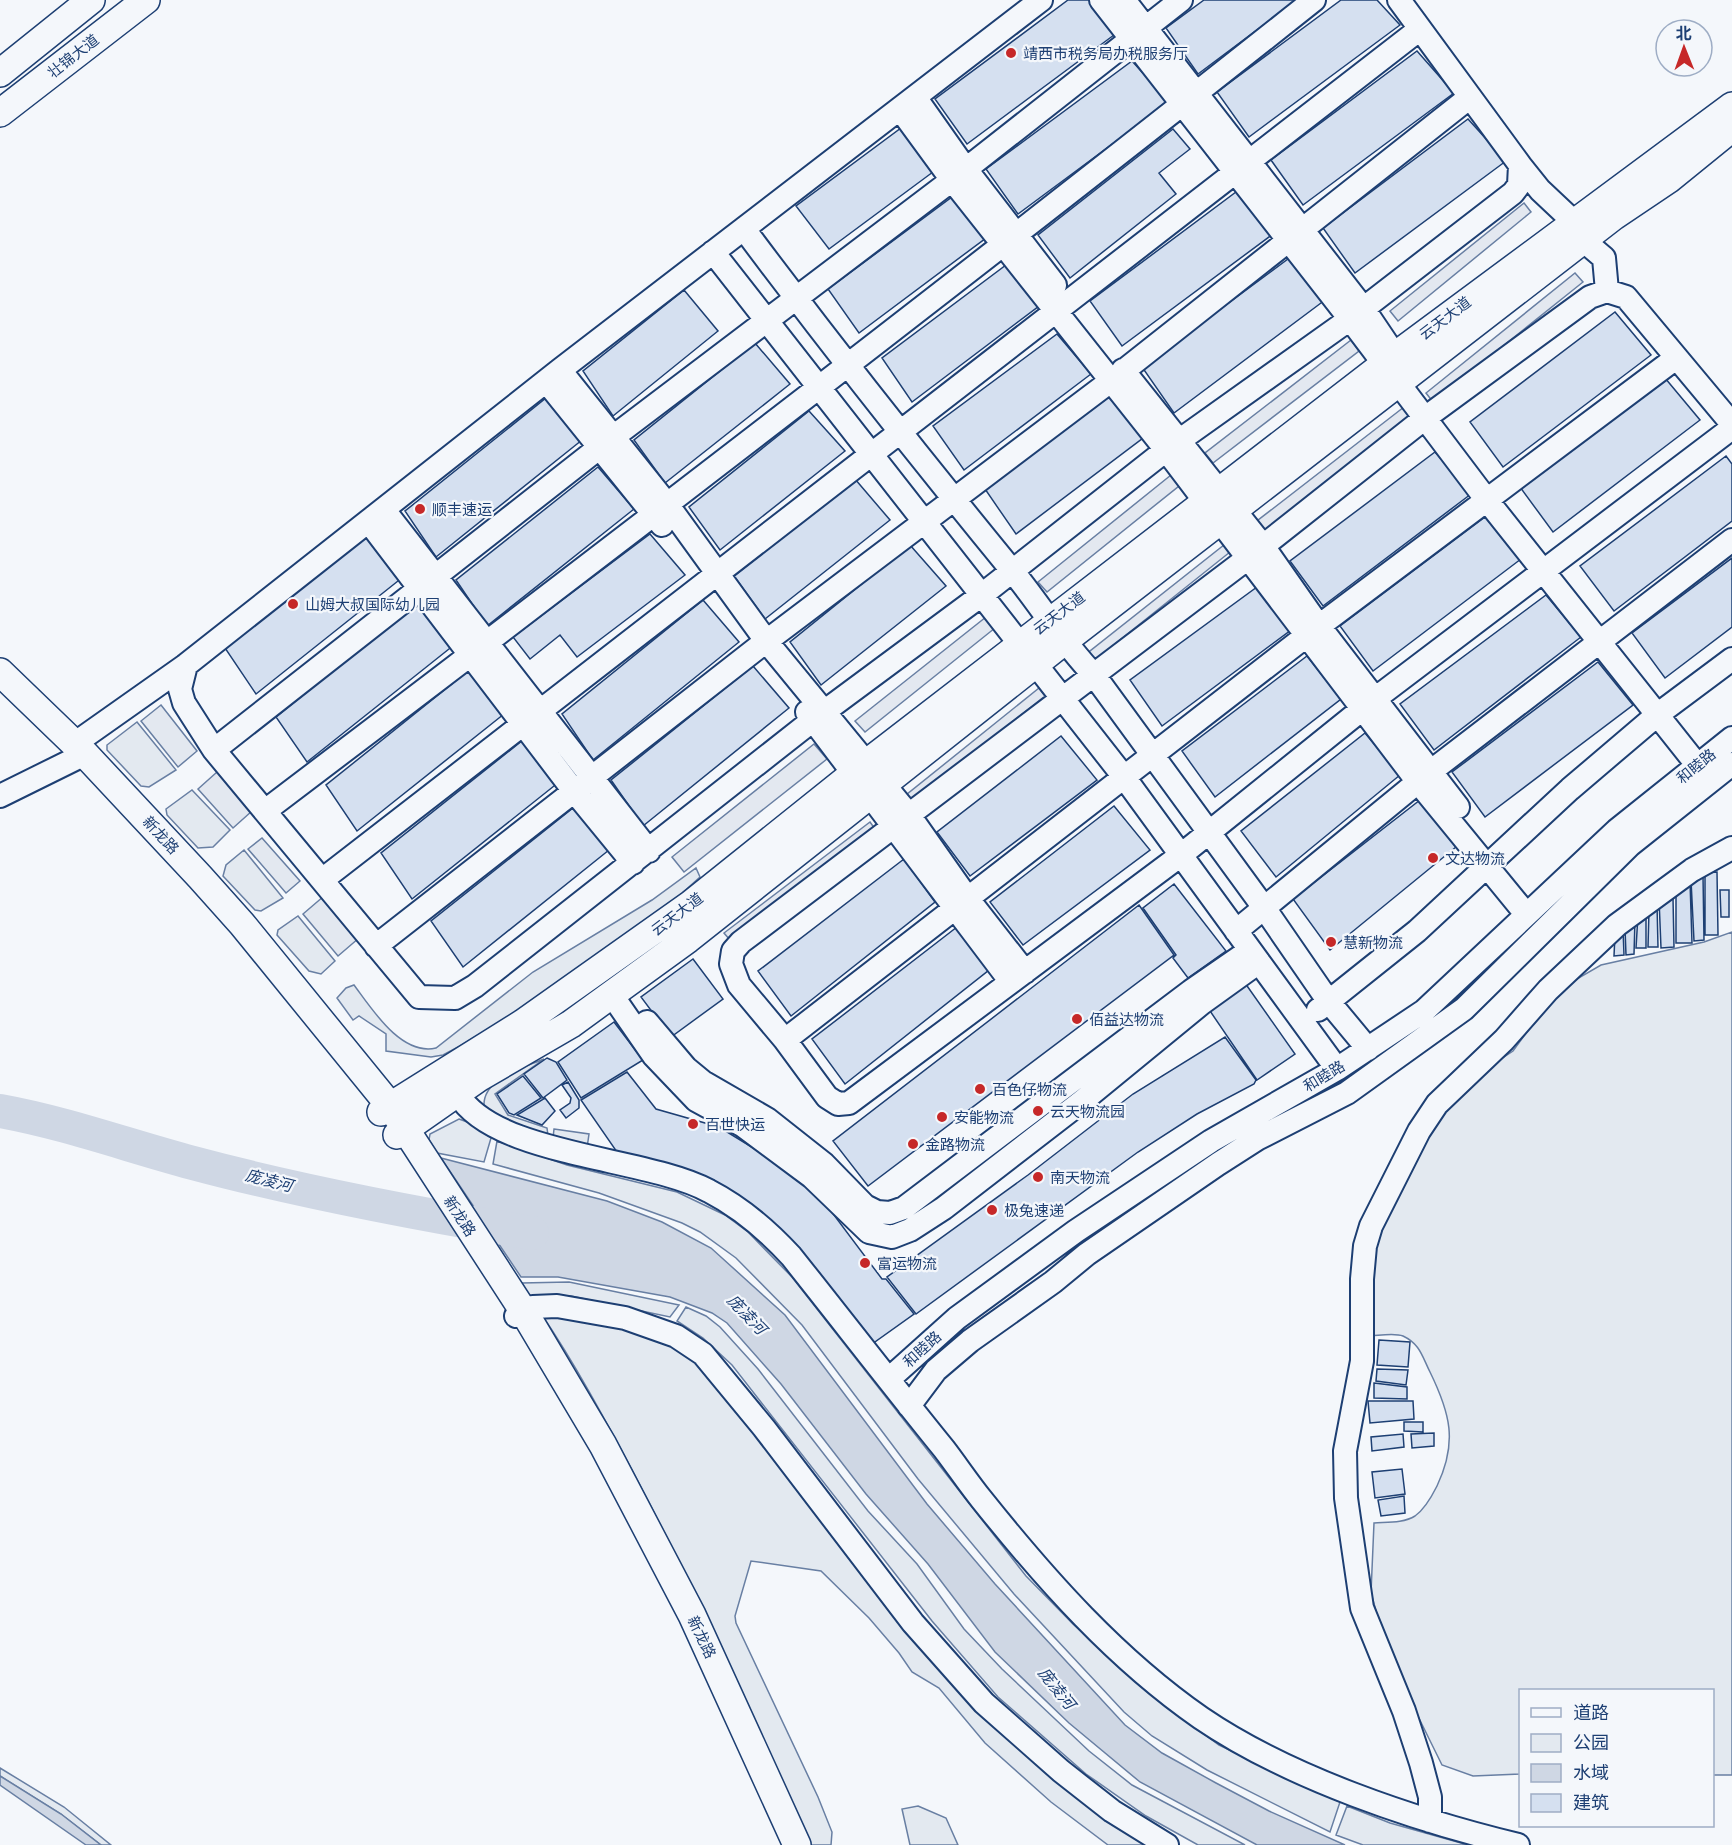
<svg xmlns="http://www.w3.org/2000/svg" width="1732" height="1845" viewBox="0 0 1732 1845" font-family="'Asap Condensed','Noto Sans SC',sans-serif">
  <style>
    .green { fill: #e3e9f0; stroke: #687fa3; stroke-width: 1.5 }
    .parking { fill: #e3e8f0; stroke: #687fa3; stroke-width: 1.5 }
    .water { fill: #cfd7e4; stroke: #687fa3; stroke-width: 1.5 }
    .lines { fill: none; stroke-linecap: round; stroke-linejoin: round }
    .river { stroke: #cfd7e4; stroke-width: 34 }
    .building { fill: #d5e0f0; stroke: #1d3f73; stroke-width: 1.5 }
    .minor-casing { stroke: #1d3f73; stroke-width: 26 }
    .major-casing { stroke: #1d3f73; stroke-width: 30 }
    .minor { stroke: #f4f7fb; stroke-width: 22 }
    .major { stroke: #f4f7fb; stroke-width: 27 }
    .poi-dot { fill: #c62828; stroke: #f4f7fb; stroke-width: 2 }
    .labels { text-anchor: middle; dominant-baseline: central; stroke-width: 4.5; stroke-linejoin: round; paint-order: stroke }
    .poi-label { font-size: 15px; fill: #1d3f73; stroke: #f4f7fb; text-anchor: start }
    .street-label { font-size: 15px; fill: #1d3f73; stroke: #f4f7fb }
    .water-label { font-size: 16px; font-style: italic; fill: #1d3f73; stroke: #f4f7fb }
  </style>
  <rect width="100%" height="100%" fill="#f4f7fb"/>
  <!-- green -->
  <path class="green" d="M137 722 176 770 149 787 141 786 107 750V745Z
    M192 790 230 830 213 847 198 848 167 815 166 809Z
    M244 850 283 898 261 911 255 910 223 876 226 865Z
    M696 868 700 877 661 912 518 1011 460 1046 443 1055 431 1057 386 1051V1034L359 1016 353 1020 337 998 346 988 354 985C372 1009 401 1056 436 1048L533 972 652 900Z
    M298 916 335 961 321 974 309 971 277 935 278 930Z
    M1732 932V1775H1713L1712 1690H1520V1774L1473 1776 1442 1765 1408 1696 1378 1618 1371 1593 1374 1523C1387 1522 1404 1523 1415 1516 1425 1509 1432 1496 1437 1486 1458 1442 1450 1413 1430 1372 1422 1356 1420 1344 1403 1336 1394 1332 1377 1336 1366 1336L1375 1241 1430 1125 1486 1069 1513 1051 1552 998 1575 980 1601 965 1704 942Z
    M544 1059 495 1094 508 1115 547 1128 548 1136 522 1128 484 1107C482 1078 523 1068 544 1059Z
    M459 1119 470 1123 491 1138 484 1162 437 1153 429 1140 430 1134Z
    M554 1129 589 1134 587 1148 553 1138Z
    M497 1141 567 1165 677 1192 725 1215 748 1232 792 1277 1026 1576 1073 1624 1167 1706 1219 1745 1340 1802 1330 1832 1207 1770 1152 1736 1124 1712 1014 1594 918 1479 802 1325 736 1258 700 1232 682 1223 599 1193 493 1164Z
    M569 1282 679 1305 670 1317 571 1296H529L522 1283Z
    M686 1307 706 1316 720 1327 758 1369 868 1511 917 1564 964 1629 1002 1669 1089 1751 1132 1785 1245 1845H1198L1146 1816 1086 1774 998 1697 932 1621 732 1365 703 1338 677 1321Z
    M542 1315 649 1332 699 1362 892 1607 1154 1845H1108L1051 1802 985 1743 939 1688 912 1672 899 1653 869 1618 821 1571 751 1561 735 1616 736 1623 818 1797 832 1832 831 1845H810C753 1717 696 1591 631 1468 603 1416 575 1364 542 1315Z
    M0 1768 64 1807 111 1845H101L61 1814 0 1776Z
    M918 1806 946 1818 958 1845H910L902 1809Z
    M1347 1806 1390 1823 1468 1845H1363L1336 1835Z"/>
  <!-- parking -->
  <path class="parking" d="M1524 203 1531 212 1398 321 1390 311Z
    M1575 273 1583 282 1433 402 1426 393Z
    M1351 340 1359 351 1213 463 1205 453Z
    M1404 407 1411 417 1261 534 1253 524Z
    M1171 475 1179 486 1047 592 1038 582Z
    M1229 541 1235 548 1091 663 1085 655Z
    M986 617 995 628 865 732 855 721Z
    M1039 688 1045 696 906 806 901 799Z
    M161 705 197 751 178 767 141 721Z
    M814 744 827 759 684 872 672 857Z
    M217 772 252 811 233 828 198 789Z
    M870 822 875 829 730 940 724 933Z
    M262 838 300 881 286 893 248 849Z
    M324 896 359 938 338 956 303 914Z"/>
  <!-- water -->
  <path class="water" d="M441 1158 607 1201 662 1222 711 1248 785 1315 927 1504 995 1584 1125 1725 1162 1753 1216 1783 1269 1811 1345 1845H1257L1140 1782 1069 1723 995 1652 928 1564 866 1494 781 1384 727 1323 712 1313 670 1297 558 1277H521Z
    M0 1776 61 1814 101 1845H86L0 1785Z"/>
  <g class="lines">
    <!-- river -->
    <path class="river" d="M0 1111C66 1123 129 1146 193 1163 305 1193 418 1214 532 1233"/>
  </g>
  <!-- building -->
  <path class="building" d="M1068 0H1089L1118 32 967 144 935 99Z
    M1204 0H1297L1198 74 1166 28Z
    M1341 0H1377L1400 25 1249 137 1217 92Z
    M1417 51 1454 93 1303 205 1271 160Z
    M1132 61 1169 102 1018 214 986 169Z
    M1468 119 1506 161 1355 273 1323 228Z
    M901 128 937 169 829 249 796 206Z
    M1173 129 1190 149 1159 173 1176 194 1070 278 1038 235Z
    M1236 192 1273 234 1122 346 1090 301Z
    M952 197 986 238 859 333 828 289Z
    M1288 259 1325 300 1174 413 1142 367Z
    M1006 265 1039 306 912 402 882 358Z
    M684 290 718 331 613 416 583 371Z
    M1615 312 1651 355 1503 467 1470 422Z
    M1057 334 1091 374 964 470 933 426Z
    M755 343 790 384 665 483 634 440Z
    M1665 378 1700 420 1553 532 1520 487Z
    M1109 397 1143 438 1016 534 985 489Z
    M546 398 582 440 436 557 405 511Z
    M809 411 845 451 720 550 689 507Z
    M1435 452 1471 494 1323 606 1290 561Z
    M1726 456 1732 464V521L1614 611 1580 566Z
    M598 467 634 509 487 626 456 580Z
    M855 479 890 520 765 619 734 576Z
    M1485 517 1521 559 1373 671 1340 626Z
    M650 534 685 575 577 657 560 635 530 659 513 637Z
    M367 535 403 577 256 694 225 648Z
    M910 545 946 586 821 685 790 642Z
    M1732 558V627L1665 678 1632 633Z
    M1257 587 1291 630 1162 726 1130 680Z
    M1546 595 1581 637 1434 750 1400 704Z
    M703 600 739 642 593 760 562 714Z
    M417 603 454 645 307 762 276 717Z
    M1307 656 1341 699 1215 797 1182 751Z
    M1598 662 1633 705 1485 817 1452 772Z
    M753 666 789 708 643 826 611 780Z
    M468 671 504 714 357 831 326 785Z
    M1365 733 1400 775 1276 877 1241 831Z
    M1061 736 1097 780 970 876 937 832Z
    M523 740 559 782 412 899 381 853Z
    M1420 800 1456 847 1330 950 1293 899Z
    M1114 806 1150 850 1023 945 990 902Z
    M573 808 609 850 463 967 431 921Z
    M904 859 935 902 791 1016 758 971Z
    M1717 872 1718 935H1705V873Z
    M1703 875 1704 940 1694 941 1691 880Z
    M1690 881 1692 943H1676V887Z
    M1174 884 1226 951 1188 978 1173 958 1176 955 1143 908Z
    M1720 890H1729V917H1721Z
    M1673 898 1674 947 1661 948 1659 899Z
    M1657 904 1658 947H1648L1649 910Z
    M1139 905 1174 955 868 1186 833 1141Z
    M1646 910V948H1636L1638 915Z
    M1635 920 1634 954 1626 955 1625 928Z
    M957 927 989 970 845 1084 812 1039Z
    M1623 929 1624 955 1614 956 1615 935Z
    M693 959 723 999 671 1037 641 997Z
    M1245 983 1295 1054 1257 1080 1208 1008Z
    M614 1022 643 1060 581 1098 558 1062Z
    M1225 1037 1256 1080 1254 1084 1197 1114 1138 1152 916 1314 887 1277 1028 1175 1133 1094Z
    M547 1058 556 1062 567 1080 543 1098 524 1074Z
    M627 1072 656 1109 719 1127 810 1183 882 1279H886L914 1314 872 1344 758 1209 619 1155 581 1100Z
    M523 1076 541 1098 514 1115 509 1113 497 1094Z
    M568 1082 579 1100V1108L566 1118 560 1110 570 1103 571 1098 562 1085Z
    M545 1098 555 1111 542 1125 517 1115Z
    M1379 1340 1410 1342 1408 1367 1377 1365Z
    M1377 1369 1408 1370 1406 1385 1376 1381Z
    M1374 1383 1407 1387V1399L1374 1398Z
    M1368 1401H1413L1414 1419 1370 1423Z
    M1404 1422H1423V1432L1404 1431Z
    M1434 1433V1446L1412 1448 1411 1434Z
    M1403 1434 1404 1447 1372 1451 1371 1437Z
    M1402 1469 1405 1494 1375 1498 1372 1472Z
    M1404 1496 1405 1513 1381 1516 1378 1500Z"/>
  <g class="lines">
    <defs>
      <path id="minor" d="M1101 0 1350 319 1486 499 1698 766
        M1124 0 1363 308 1394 354
        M915 97 965 168 1055 285
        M900 109 952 180 1166 450 1418 782 1526 914
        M1520 165 1540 190 1574 222
        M744 229C830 344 919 457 1010 568 1039 603 1062 642 1094 675L1265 909 1329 1002 1368 1049
        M1584 241 1604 258 1607 291
        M713 252 1124 777 1337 1069
        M560 370 667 504 767 642 909 815 968 899 1025 972
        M1123 370 1263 546 1319 626 1458 807
        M546 381 662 525
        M1732 424 1626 297 1607 291 1590 297 1425 418 1248 558 741 942 733 951 731 964 739 985 785 1040 827 1097 838 1104 849 1103 1181 855 1376 698 1732 428
        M384 510 649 851
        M369 522 574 791 633 863
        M186 665 180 689 184 703 214 750 419 997 455 998 475 986 813 720 983 594 1166 450 1350 319 1513 193 1519 185 1520 165 1399 0
        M807 712 1011 982
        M84 737 186 665 560 370 1041 0
        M214 750 600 447 952 180 1181 0
        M0 796 85 754
        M265 811C617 544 968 275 1314 0
        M322 880 1420 29
        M1236 931 1430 772 1732 540
        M376 946 756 649 1112 380 1470 97
        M610 996 616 1001 654 1056 696 1100 742 1125 812 1177 869 1232 892 1237 910 1230 944 1208 1080 1103 1202 1003 1259 962
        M1318 1010 1417 931 1570 789 1657 715 1732 659
        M647 1022 686 1068 703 1082 767 1119 824 1164 865 1206 877 1212 890 1213 904 1208 1191 991 1246 953
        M785 1040 1319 626 1676 358
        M458 1094C494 1156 647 1157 709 1191 740 1207 767 1230 791 1256 842 1320 892 1385 944 1449 957 1466 969 1484 982 1500 1046 1580 1116 1659 1201 1718 1289 1778 1415 1820 1518 1845
        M516 1316 533 1307 557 1306 625 1318 676 1336 703 1354 764 1428 913 1623 984 1703 1061 1771 1112 1811 1167 1845
        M889 1379 957 1318 1076 1231 1211 1141 1337 1069 1424 1011 1617 830 1732 738
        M909 1406 936 1370 970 1341 1053 1282 1087 1254 1218 1164 1257 1139 1347 1093 1464 1009 1630 845 1732 764
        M1430 1821V1797L1421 1763 1404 1711 1362 1608 1346 1498 1345 1451 1362 1361V1279L1365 1246 1371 1226 1419 1131 1437 1104 1504 1040 1548 990 1617 925 1692 870 1732 848"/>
      <path id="major" d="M0 73 91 0
        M0 113 146 0
        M0 672 85 754 200 877 242 924 391 1107 524 1312 603 1445 692 1615 797 1845
        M381 1112 523 1023 691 904 867 763 1395 356 1732 106
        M397 1135 480 1077 571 1024 688 939 1063 642 1614 216 1669 179 1732 128"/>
    </defs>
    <!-- minor casing -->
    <use href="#minor" class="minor-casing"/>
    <!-- major casing -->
    <use href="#major" class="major-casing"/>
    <!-- minor -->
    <use href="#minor" class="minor"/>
    <!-- major -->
    <use href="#major" class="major"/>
  </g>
  <!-- markers -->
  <g class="poi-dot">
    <circle cx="1011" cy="53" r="6"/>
    <circle cx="420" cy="509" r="6"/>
    <circle cx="293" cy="604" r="6"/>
    <circle cx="1433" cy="858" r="6"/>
    <circle cx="1331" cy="942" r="6"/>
    <circle cx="1077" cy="1019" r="6"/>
    <circle cx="980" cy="1089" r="6"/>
    <circle cx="1038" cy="1111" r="6"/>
    <circle cx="942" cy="1117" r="6"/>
    <circle cx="693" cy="1124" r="6"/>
    <circle cx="913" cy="1144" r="6"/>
    <circle cx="1038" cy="1177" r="6"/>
    <circle cx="992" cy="1210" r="6"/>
    <circle cx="865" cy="1263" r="6"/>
  </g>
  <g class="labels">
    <!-- poi labels -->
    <g class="poi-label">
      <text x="1023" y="53">靖西市税务局办税服务厅</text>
      <text x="432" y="509">顺丰速运</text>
      <text x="305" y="604">山姆大叔国际幼儿园</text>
      <text x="1445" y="858">文达物流</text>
      <text x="1343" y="942">慧新物流</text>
      <text x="1089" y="1019">佰益达物流</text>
      <text x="992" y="1089">百色仔物流</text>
      <text x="1050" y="1111">云天物流园</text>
      <text x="954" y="1117">安能物流</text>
      <text x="705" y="1124">百世快运</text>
      <text x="925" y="1144">金路物流</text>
      <text x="1050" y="1177">南天物流</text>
      <text x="1004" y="1210">极兔速递</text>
      <text x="877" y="1263">富运物流</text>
    </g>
    <!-- street labels -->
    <g class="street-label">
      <text transform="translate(73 56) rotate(-38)">壮锦大道</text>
      <text transform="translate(1445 318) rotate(-37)">云天大道</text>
      <text transform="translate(1059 613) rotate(-37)">云天大道</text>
      <text transform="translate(1696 766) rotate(-39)">和睦路</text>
      <text transform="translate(161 835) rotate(47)">新龙路</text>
      <text transform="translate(677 914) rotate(-37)">云天大道</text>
      <text transform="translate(1324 1076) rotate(-31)">和睦路</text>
      <text transform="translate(460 1216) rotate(57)">新龙路</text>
      <text transform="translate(922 1349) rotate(-42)">和睦路</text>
      <text transform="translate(702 1637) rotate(64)">新龙路</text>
    </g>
    <!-- water labels -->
    <g class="water-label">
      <text transform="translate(269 1180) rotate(14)">庞凌河</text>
      <text transform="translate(747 1314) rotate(46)">庞凌河</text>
      <text transform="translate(1057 1688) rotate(51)">庞凌河</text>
    </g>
  </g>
  <!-- legend -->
  <rect x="1519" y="1689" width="195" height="138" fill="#f4f7fb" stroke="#9eadc5" stroke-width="1.5"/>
  <rect x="1531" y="1708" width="30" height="9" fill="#f4f7fb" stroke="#9eadc5" stroke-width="1.5"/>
  <text x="1573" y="1719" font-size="18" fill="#1d3f73">道路</text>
  <rect x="1531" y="1734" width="30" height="18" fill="#e3e9f0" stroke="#9eadc5" stroke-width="1.5"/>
  <text x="1573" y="1749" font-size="18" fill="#1d3f73">公园</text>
  <rect x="1531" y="1764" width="30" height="18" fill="#cfd7e4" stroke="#9eadc5" stroke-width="1.5"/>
  <text x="1573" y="1779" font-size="18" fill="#1d3f73">水域</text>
  <rect x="1531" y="1794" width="30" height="18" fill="#d5e0f0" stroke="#9eadc5" stroke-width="1.5"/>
  <text x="1573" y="1809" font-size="18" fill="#1d3f73">建筑</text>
  <!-- north arrow -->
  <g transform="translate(1684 48) rotate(359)"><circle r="28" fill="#f4f7fb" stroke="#9eadc5" stroke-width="1.5"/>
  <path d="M0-4.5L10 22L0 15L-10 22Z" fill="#c62828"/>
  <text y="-9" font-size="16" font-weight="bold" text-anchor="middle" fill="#1d3f73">北</text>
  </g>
</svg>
